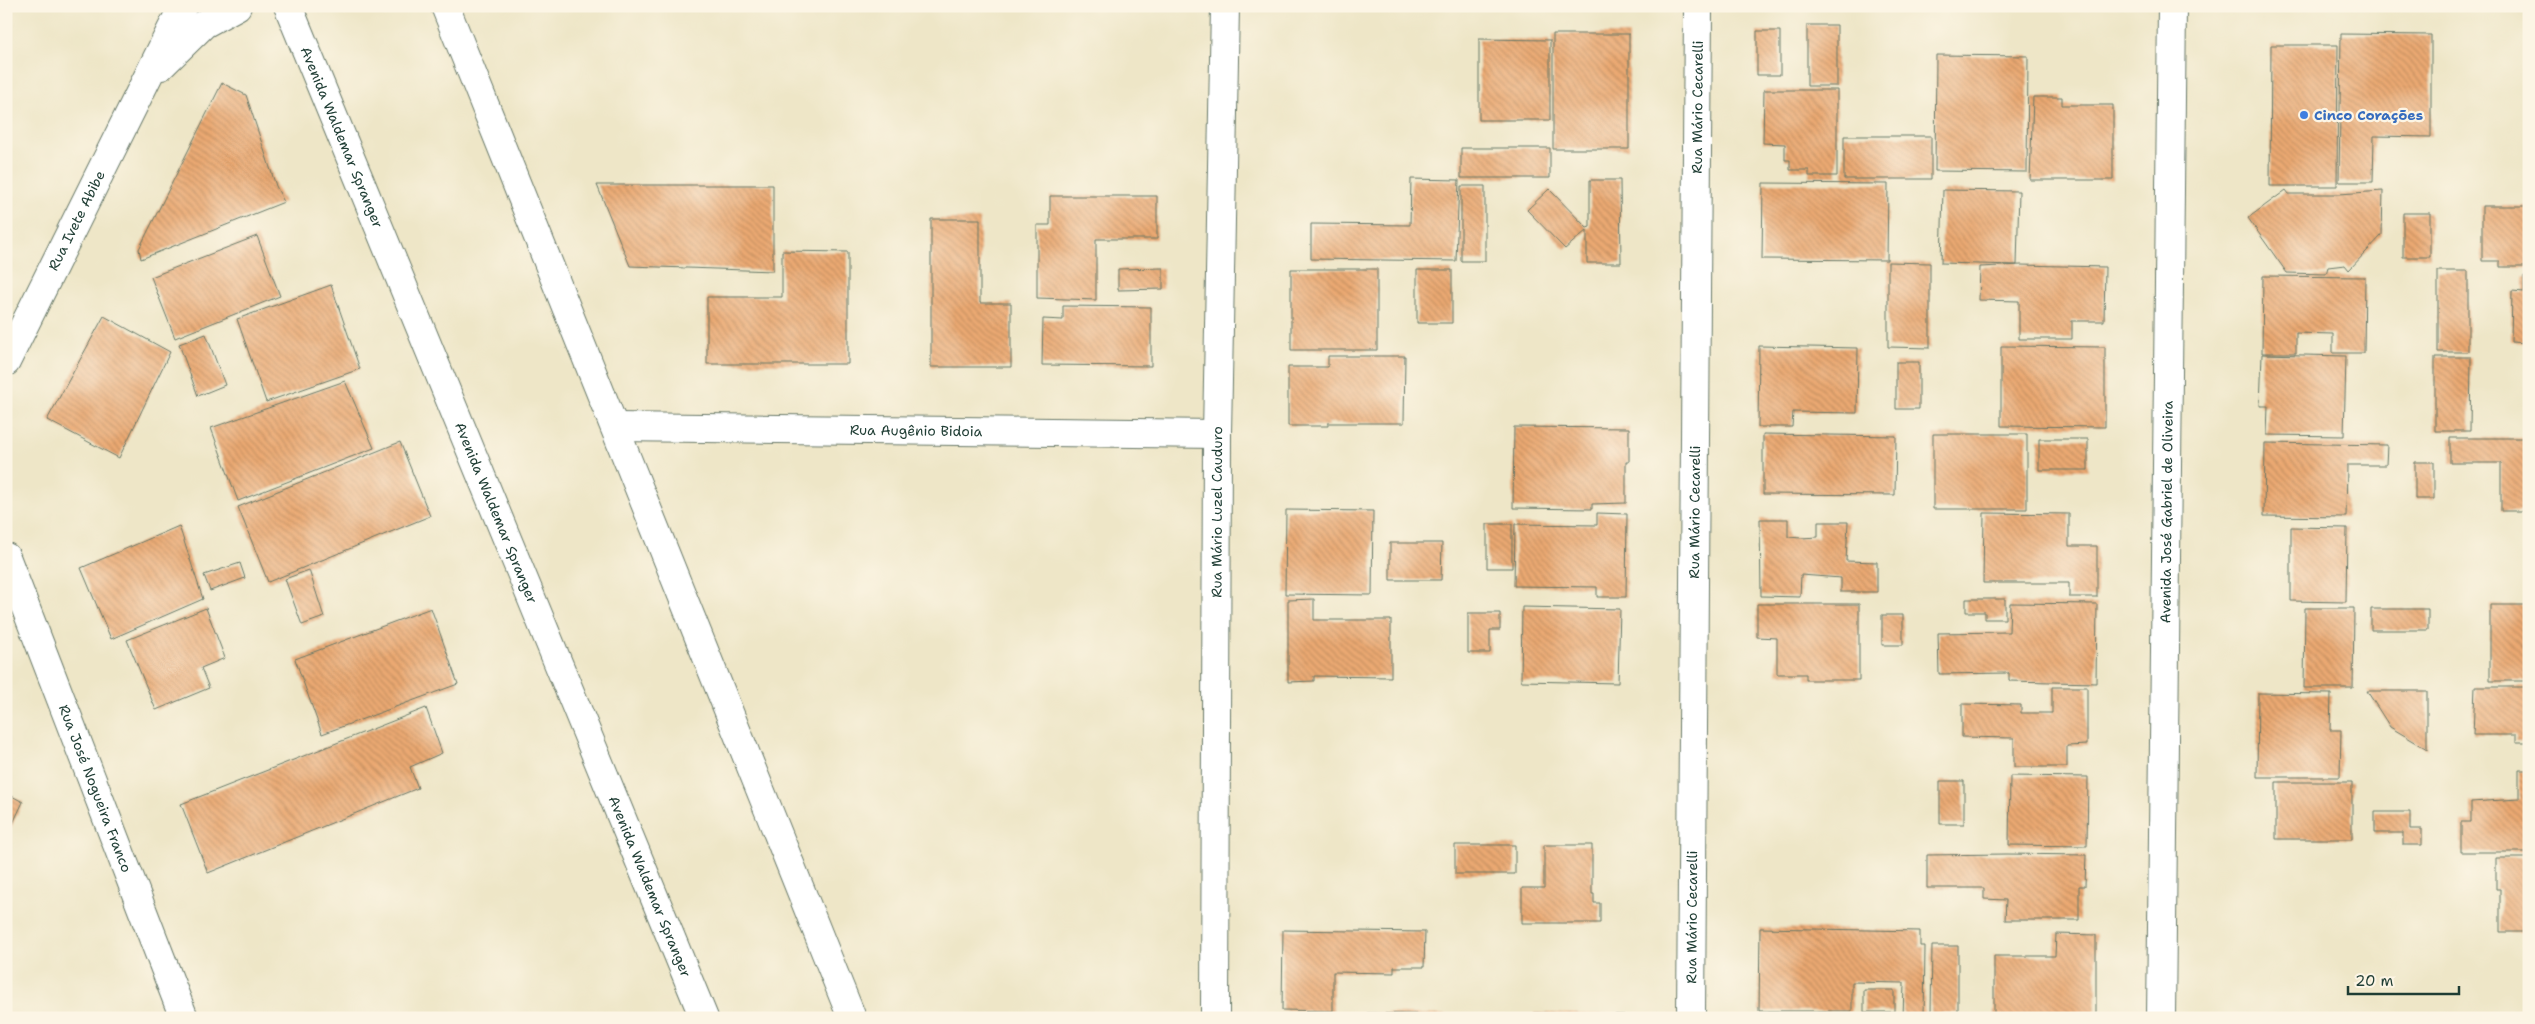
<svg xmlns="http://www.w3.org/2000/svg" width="2535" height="1024" viewBox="0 0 2535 1024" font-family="'Shantell Sans',sans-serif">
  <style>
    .building { fill: url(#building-back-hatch) }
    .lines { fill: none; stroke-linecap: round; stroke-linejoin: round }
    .minor-casing { stroke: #677867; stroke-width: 30 }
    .major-casing { stroke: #677867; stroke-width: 30 }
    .minor { stroke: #fff; stroke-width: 28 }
    .major { stroke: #fff; stroke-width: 28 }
    .shop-dot { fill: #3f7fe0; stroke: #fcf5e5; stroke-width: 2 }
    .labels { text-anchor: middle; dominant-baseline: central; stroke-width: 4.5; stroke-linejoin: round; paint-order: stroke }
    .street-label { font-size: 14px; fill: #1f3d34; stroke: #fcf5e5 }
    .shop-label { font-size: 14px; font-weight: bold; fill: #366cbe; stroke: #fcf5e5; text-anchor: start }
  </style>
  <defs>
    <pattern id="building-back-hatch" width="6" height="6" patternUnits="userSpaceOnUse" patternTransform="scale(1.25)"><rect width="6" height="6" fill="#eba972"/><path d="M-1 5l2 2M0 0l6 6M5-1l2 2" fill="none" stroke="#be8b5e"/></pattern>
  </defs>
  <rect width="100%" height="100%" fill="#fcf5e5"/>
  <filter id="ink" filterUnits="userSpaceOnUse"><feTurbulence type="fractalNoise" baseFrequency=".02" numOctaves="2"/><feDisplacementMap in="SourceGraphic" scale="10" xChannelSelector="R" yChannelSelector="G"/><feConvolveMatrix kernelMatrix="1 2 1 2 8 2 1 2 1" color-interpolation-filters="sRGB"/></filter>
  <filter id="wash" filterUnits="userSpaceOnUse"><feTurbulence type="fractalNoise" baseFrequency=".0096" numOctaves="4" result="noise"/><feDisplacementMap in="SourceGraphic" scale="20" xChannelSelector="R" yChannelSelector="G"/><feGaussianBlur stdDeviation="1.12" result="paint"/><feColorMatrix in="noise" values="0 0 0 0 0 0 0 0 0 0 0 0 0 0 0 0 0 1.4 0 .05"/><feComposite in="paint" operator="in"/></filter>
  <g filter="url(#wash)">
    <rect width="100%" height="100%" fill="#eee6c7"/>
    <g id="blocks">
      <!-- building -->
      <path class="building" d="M1807 25H1837V86H1807Z
        M1757 31H1780V75H1757Z
        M1553 34H1629V149H1553Z
        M2341 34 2431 35V137L2374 136 2373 182H2339Z
        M1479 39 1550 40V120H1479Z
        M2271 45H2338L2337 186H2270Z
        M1936 55 2028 56 2027 172 1935 171Z
        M222 83 246 95 276 186 284 202 141 259 139 249Z
        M1764 90H1837V176H1809V170H1790V160H1785V144L1763 143Z
        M2033 97H2062V105H2113V180H2030Z
        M1844 136H1931V179H1844Z
        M1461 148H1550V178H1461Z
        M1411 179 1459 180 1456 261 1311 259V224L1410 225Z
        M1590 180H1620L1621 263H1587V230L1565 249 1527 210 1549 189 1587 228 1590 227Z
        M1763 183 1888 184 1887 260 1762 259Z
        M597 185H773V271L630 266Z
        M1461 186H1485V261H1461Z
        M1943 190 2019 191 2017 265 1941 263Z
        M2286 190 2289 194H2339L2383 191 2382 235 2349 270 2345 265 2328 267 2326 274 2287 273 2248 218Z
        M1050 196H1157V239H1096V300L1037 298V225H1050Z
        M2482 206H2529V267H2500V261H2482Z
        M2403 213H2430V257H2403Z
        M931 219H980V303H1011V367H931Z
        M257 236 280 296 175 338 151 277Z
        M782 251 848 252V364H707V297H782Z
        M1888 262 1930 263V348L1888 347Z
        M2021 265 2105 267 2104 321H2072V339H2019V301L1979 300 1980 267Z
        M1163 268V289L1118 290V269Z
        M1291 269H1377V350H1291Z
        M1417 270H1452V323H1417Z
        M2438 271H2468V352H2438Z
        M2263 276 2365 277 2364 353H2333V334L2296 333V353H2262Z
        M2524 276H2529V343L2511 342 2512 291 2524 292Z
        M331 285 360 369 266 402 237 319Z
        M1063 306 1151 307V366L1042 365 1043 319 1063 320Z
        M104 316 170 352 119 458 47 420Z
        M206 334 225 385 198 396 179 344Z
        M1759 346 1858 348 1857 413 1793 412 1792 427H1758Z
        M2001 346 2105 347V427L2001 426Z
        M2262 354 2346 356 2344 436 2267 435 2268 406H2260Z
        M1328 356H1405L1404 423H1328V426H1288V367H1328Z
        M2435 357H2471L2470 431H2435Z
        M1896 362H1919V409H1896Z
        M345 381 374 448 238 501 211 428Z
        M1514 427 1629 428V462H1626V503L1592 504V509L1513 508Z
        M1763 434 1896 436 1895 495 1763 494Z
        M1933 434H2027V509H1933Z
        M2450 438H2529V511H2501V463H2450Z
        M2039 439H2088V470H2039Z
        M400 442 430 516 268 582 238 507Z
        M2265 443 2387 445 2386 465H2347L2346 517 2264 516Z
        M2415 462H2434V499H2415Z
        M1286 510 1373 511 1372 595 1285 594Z
        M1597 513 1627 514 1626 597H1597V587L1514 586 1515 524 1597 525Z
        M1984 513 2069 514V546H2097V597H2069V583H1983Z
        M1760 519H1788V537L1801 538 1818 537V522H1848L1846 561 1877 562V592H1841V578L1801 575 1800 597 1761 596Z
        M1487 524H1512V568H1487Z
        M179 526 203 599 111 639 81 568Z
        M2291 527 2347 528 2346 602 2291 601Z
        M1390 543H1442L1441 580H1390Z
        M240 563 245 578 210 591 204 575Z
        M309 570 324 617 302 625 285 579Z
        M1314 599V620H1391V677L1314 676V681L1288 682V600Z
        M1966 599H2005V619H1985V612H1966Z
        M2010 603 2097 604 2096 683 2009 681V673L1939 674 1938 633 2009 632Z
        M1757 604H1859V680H1806V674H1777V638L1757 637Z
        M2490 605H2529V681H2490Z
        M1522 607 1620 609 1618 683 1521 681Z
        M206 608 225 658 201 668 209 688 156 710 127 640Z
        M431 608 458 684 322 734 295 659Z
        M2305 608H2354L2353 688H2304Z
        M2371 609H2428V630H2371Z
        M1468 613H1500V630H1490V653H1468Z
        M1882 615H1903V645H1882Z
        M2052 687H2087V745L2067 746V767H2014V738L1962 737V704L2021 705V713H2052Z
        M2475 687H2529V742H2516V735H2473Z
        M2367 691H2427V749L2390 727Z
        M2258 693 2331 694 2330 730H2341L2340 777H2257Z
        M426 708 442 753 410 767 418 788 208 873 181 804Z
        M2519 770H2529V852H2461V822H2471V802L2519 799Z
        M2010 776 2088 777 2087 846 2009 845Z
        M1940 781H1964V824H1940Z
        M2276 782H2352V839H2276Z
        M6 793 23 802 6 838Z
        M2375 812H2410V829H2422V845H2403V833H2375Z
        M1455 845H1515V874H1455Z
        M1544 845H1592V894H1594V903H1600V923H1522V888H1544Z
        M2006 854 2086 855 2085 886H2079V920H2005L2006 900 1984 899V888H1927V855Z
        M2496 858H2529V932H2500V889H2496Z
        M1760 928 1920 931V946H1925L1924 1018H1903L1904 983 1852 982V1011H1759Z
        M1283 930 1425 932 1424 967H1394V973L1333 972V1011L1282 1010Z
        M2056 934 2096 935V1018L1994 1017V956H2055Z
        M1932 946H1958V1013H1931Z
        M1864 990H1894V1012H1864Z
        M1367 1013 1448 1015V1018H1367Z
        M1534 1013 1624 1015V1018H1534Z"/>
    </g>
  </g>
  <g filter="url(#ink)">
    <use href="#blocks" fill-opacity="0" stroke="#677867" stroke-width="1"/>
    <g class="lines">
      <defs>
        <g id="minor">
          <path d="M161 66 204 24 237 6"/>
          <path id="s1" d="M6 362 183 6"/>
          <path id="s2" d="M615 427 1217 434"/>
          <path id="s3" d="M6 557 184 1018"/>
          <path id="s4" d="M1215 1018 1217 434 1225 6"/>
          <path id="s5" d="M1691 1018 1698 6"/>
          <path id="s6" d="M2161 1018 2172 6"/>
        </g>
        <g id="major">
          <path id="s7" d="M288 6 704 1018"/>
          <path d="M445 6 852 1018"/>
        </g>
      </defs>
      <!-- minor casing -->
      <use href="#minor" class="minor-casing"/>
      <!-- major casing -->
      <use href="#major" class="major-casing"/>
      <!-- minor -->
      <use href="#minor" class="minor"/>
      <!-- major -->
      <use href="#major" class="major"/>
    </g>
  </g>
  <!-- markers -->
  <circle class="shop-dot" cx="2304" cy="115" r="5"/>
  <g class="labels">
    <!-- street labels -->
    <g class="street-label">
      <text stroke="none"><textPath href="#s5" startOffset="911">Rua Mário Cecarelli</textPath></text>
      <text stroke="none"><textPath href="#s7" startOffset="142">Avenida Waldemar Spranger</textPath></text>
      <text stroke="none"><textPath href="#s1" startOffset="158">Rua Ivete Abibe</textPath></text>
      <text stroke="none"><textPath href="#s2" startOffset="301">Rua Augênio Bidoia</textPath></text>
      <text stroke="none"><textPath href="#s7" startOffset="548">Avenida Waldemar Spranger</textPath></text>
      <text stroke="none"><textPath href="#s4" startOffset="506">Rua Mário Luzel Cauduro</textPath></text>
      <text stroke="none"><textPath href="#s5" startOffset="506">Rua Mário Cecarelli</textPath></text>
      <text stroke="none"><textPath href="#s6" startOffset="506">Avenida José Gabriel de Oliveira</textPath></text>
      <text stroke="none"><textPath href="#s3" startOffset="248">Rua José Nogueira Franco</textPath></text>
      <text stroke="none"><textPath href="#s7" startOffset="952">Avenida Waldemar Spranger</textPath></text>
      <text stroke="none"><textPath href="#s5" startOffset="101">Rua Mário Cecarelli</textPath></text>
    </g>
    <!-- shop labels -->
    <g class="shop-label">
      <text x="2314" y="115">Cinco Corações</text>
    </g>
  </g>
  <!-- margin -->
  <rect width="2535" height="1024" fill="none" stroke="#fcf5e5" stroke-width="25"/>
  <!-- scale -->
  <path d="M2348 986v8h111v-8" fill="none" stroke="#1f3d34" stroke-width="2.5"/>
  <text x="2355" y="986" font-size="15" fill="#1f3d34" stroke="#fcf5e5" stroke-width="4" paint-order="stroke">20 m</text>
</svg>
